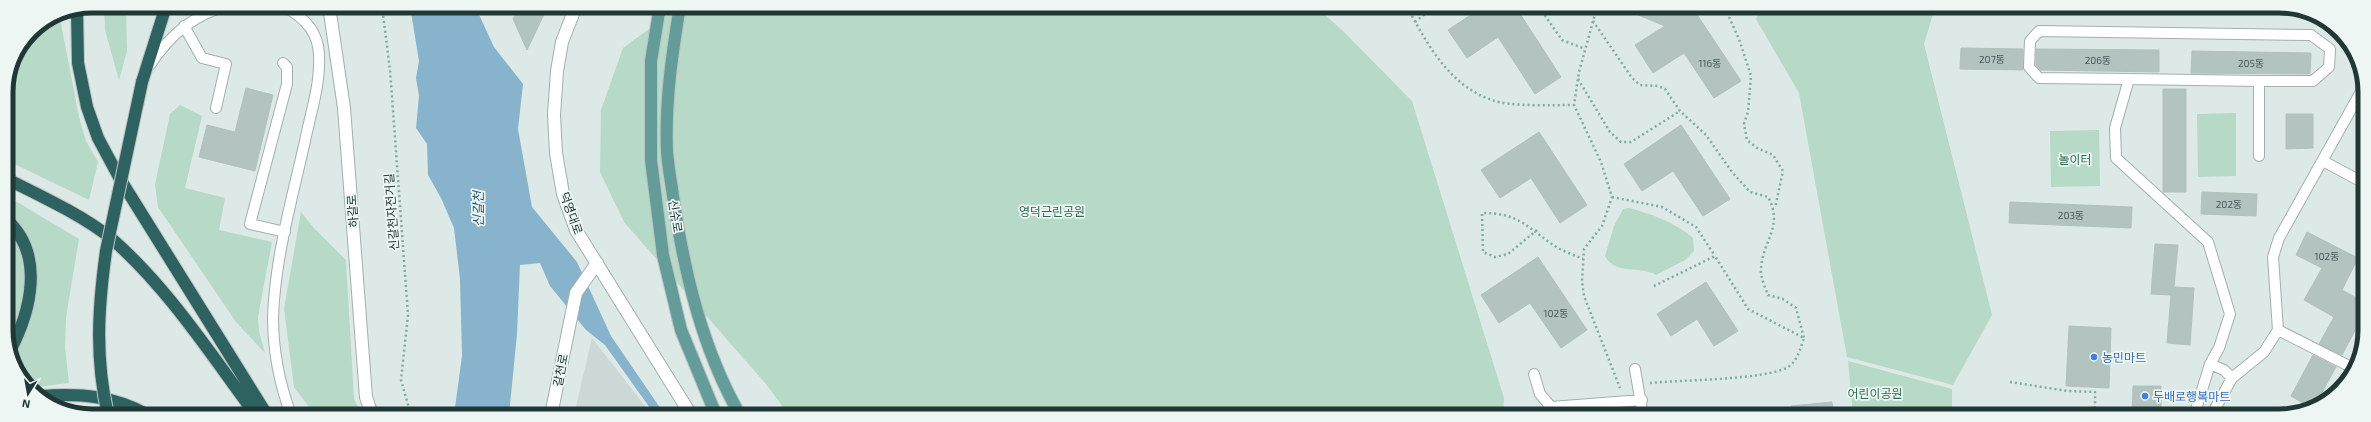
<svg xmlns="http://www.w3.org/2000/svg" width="2371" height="422" viewBox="0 0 2371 422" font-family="'Exo 2','Noto Sans KR',sans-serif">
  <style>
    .built { fill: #ccd8d5 }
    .green { fill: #b7d9c7 }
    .water { fill: #87b4cc }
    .building { fill: #b3c3bf; stroke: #b0c2be }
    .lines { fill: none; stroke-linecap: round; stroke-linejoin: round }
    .service-casing { stroke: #a1b0ad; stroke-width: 12 }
    .minor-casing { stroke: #a1b0ad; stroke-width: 14 }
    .tertiary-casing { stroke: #a1b0ad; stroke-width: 14 }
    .primary-casing { stroke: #bcc3c2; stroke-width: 14 }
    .motorway-casing { stroke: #bcc3c2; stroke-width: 14 }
    .path { stroke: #7faba6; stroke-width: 2.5; stroke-dasharray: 2 3; stroke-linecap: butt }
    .service { stroke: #fff; stroke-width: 10 }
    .minor { stroke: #fff; stroke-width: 12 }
    .tertiary { stroke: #fff; stroke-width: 12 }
    .primary { stroke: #649c99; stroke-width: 12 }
    .motorway { stroke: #2d6261; stroke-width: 12 }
    .motorway-bridge-casing { stroke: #bcc3c2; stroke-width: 14; stroke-linecap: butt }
    .motorway-bridge { stroke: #2d6261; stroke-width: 12 }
    .shop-dot { fill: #3f7fe0; stroke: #edf6f3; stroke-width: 1.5 }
    .labels { text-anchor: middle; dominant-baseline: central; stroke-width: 3.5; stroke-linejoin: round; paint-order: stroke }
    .number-label { font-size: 10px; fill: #455a58 }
    .park-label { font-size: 12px; fill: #2c6c51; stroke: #edf6f3 }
    .street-label { font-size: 12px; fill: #203735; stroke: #edf6f3 }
    .shop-label { font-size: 12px; fill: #366cbe; stroke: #edf6f3; text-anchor: start }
    .water-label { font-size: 13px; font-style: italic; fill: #1e5270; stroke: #edf6f3 }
    .rim { fill: none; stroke: #203735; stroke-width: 5 }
  </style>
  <rect width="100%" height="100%" fill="#dde9e6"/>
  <!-- built -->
  <path class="built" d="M592 338 652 415H574Z"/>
  <!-- green -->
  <path class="green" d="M104 6H126L127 51 119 80 105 30Z
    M680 6H1315L1344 32 1412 101 1504 398 1503 416 789 415 766 384 624 222 600 172 601 110 623 48Z
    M1760 7H1935L1924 44 1992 315 1953 385 1847 357 1799 93 1756 19Z
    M59 13 79 117 86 141 98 162 89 200 6 160C6 117 0 65 31 31 39 24 51 18 59 13Z
    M180 105 202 116 185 188 225 198 219 230 272 242 258 317 259 332 265 353 236 322 158 207 155 185 170 114Z
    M2236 113V176L2198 177 2197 114Z
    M2099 130 2100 186 2051 187 2050 131Z
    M7 196 79 239 66 317 65 348 69 383 30 388 8 347Z
    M1629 208C1653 215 1673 221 1693 238L1694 251 1685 260 1656 275C1640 265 1616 276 1605 256L1614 226 1623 209Z
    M301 212 314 228 346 260 354 399 362 415H315L294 387 284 309Z
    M1848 361 1952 389V416H1853Z"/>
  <!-- water -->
  <path class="water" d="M410 6H475L494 47 523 84 518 129 532 207 577 262 611 336 665 415H655L605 345 586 330 550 286 540 263 520 265 517 334 509 415H454L462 356 460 279 454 228 441 198 428 175 427 144 416 128 419 96 416 78 419 61Z"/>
  <!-- building -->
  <path class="building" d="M520 6H548L527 50 513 19Z
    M1484 6H1515L1561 77 1535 94 1498 37 1467 58 1448 30Z
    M1619 7H1692L1741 81 1714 98 1684 53 1653 73 1635 45 1665 26Z
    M1961 48 2023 49V70L1960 69Z
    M2036 49 2159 50V72L2040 70 2036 65Z
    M2192 51 2311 53 2310 74 2191 73Z
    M246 88 273 95 255 171 199 157 207 125 235 132Z
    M2163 89H2186V192H2163Z
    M2286 114H2313V148L2286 149Z
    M1681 125 1730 199 1703 216 1673 171 1642 191 1624 164Z
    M1539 132 1587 205 1560 223 1531 178 1500 198 1481 170Z
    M2202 192 2257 194 2256 216 2201 214Z
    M2010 202 2132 207 2131 228 2009 223Z
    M2307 232 2358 258 2342 290 2364 302V314L2342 355 2319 344 2334 317 2304 300 2322 268 2296 255Z
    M2155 244 2178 245 2174 287 2194 288 2190 345 2167 343 2171 295 2151 294Z
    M1538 257 1587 330 1561 348 1530 303 1499 323 1481 295Z
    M1706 282 1738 331 1714 346 1697 319 1671 336 1657 314Z
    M2069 326 2111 328 2109 388 2066 386Z
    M2313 355 2336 367 2313 409 2291 396Z
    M2133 386H2161V414L2132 416Z
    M1832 402 1834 416H1791V406Z"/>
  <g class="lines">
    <defs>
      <path id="service" d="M284 6C300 16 314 26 318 46 323 77 311 111 305 141 292 199 275 258 273 317 273 349 280 385 291 415
        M184 26 202 58 226 64 216 108
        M283 63 287 67V84L250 224 285 232
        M150 65C169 36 193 14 228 6
        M2129 79 2039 78 2029 67 2030 41 2039 31 2311 35 2330 49 2329 67 2313 81H2259V156
        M2323 161 2364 183
        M2278 330 2355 369
        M2210 364 2224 370 2232 378
        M1635 369 1643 416
        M1534 374 1540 394 1551 407 1642 400
        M2194 416 2210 364 2219 348 2230 314 2208 242 2116 158 2115 128 2129 79 2259 81
        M2211 416 2232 378 2264 352 2278 330 2273 257 2279 238 2363 88"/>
      <path id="minor" d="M329 6 344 108 366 397 372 415
        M551 415 576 293 597 263"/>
      <path id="tertiary" d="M576 6 562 42 557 71 554 115 556 153 563 194 576 230 691 415"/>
      <path id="primary" d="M660 6 651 61V160L663 255 681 330 716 415
        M680 6C672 54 665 102 667 151 668 166 671 181 673 196 684 271 702 349 740 415"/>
      <path id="motorway" d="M77 9 78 63 87 107 98 138 120 179 267 415
        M142 82 166 6
        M7 179C39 195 84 216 112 239 169 289 211 355 256 415
        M7 220C45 255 31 311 10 351
        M42 396C80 393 114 396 148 415"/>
    </defs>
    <!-- service casing -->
    <use href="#service" class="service-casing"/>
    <!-- minor casing -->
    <use href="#minor" class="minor-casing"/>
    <!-- tertiary casing -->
    <use href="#tertiary" class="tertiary-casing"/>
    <!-- primary casing -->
    <use href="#primary" class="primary-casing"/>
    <!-- motorway casing -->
    <use href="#motorway" class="motorway-casing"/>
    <!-- path -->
    <path class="path" d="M382 6 390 70 408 315 401 380 411 415
      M1413 6 1412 16C1431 51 1453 87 1492 100 1509 107 1554 105 1574 105
      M1539 7 1562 40 1585 49
      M1597 7 1579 72 1574 105 1601 162 1612 197 1602 226 1584 249 1582 281 1584 296 1620 388
      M1729 7V17L1739 39 1751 76 1748 112 1744 124 1747 140 1757 148 1773 155 1783 171 1775 208
      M1593 21 1632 78 1640 85 1658 86 1665 89 1680 111 1706 135 1732 172 1750 192 1768 197C1784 226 1763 240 1761 268 1760 277 1765 287 1768 295L1783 299 1796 308 1804 338
      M1415 22 1435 6
      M1578 79 1610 132 1621 142H1631L1680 111
      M1612 197 1662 207 1696 227 1715 256
      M1537 230 1508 254 1495 257 1483 252 1482 213C1516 213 1524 224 1549 242 1559 250 1572 254 1583 259
      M2010 382 2068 391 2095 392V416
      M1650 383C1679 380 1766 380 1788 367 1797 362 1801 347 1804 338L1748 309 1715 256 1652 287"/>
    <!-- service -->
    <use href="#service" class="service"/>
    <!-- minor -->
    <use href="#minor" class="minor"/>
    <!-- tertiary -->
    <use href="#tertiary" class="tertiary"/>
    <!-- primary -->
    <use href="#primary" class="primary"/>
    <!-- motorway -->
    <use href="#motorway" class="motorway"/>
    <defs>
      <path id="motorway-bridge" d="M108 415C95 358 98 309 106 251L142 82"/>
    </defs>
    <!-- motorway-bridge casing -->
    <use href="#motorway-bridge" class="motorway-bridge-casing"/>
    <!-- motorway-bridge -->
    <use href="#motorway-bridge" class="motorway-bridge"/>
  </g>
  <!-- markers -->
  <g class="shop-dot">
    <circle cx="2094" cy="357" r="4"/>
    <circle cx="2145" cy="396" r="4"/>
  </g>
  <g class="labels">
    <!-- number labels -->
    <g class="number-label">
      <text x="1992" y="59">207동</text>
      <text x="2098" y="60">206동</text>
      <text x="1710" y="63">116동</text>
      <text x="2251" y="63">205동</text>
      <text x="2229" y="204">202동</text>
      <text x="2071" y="215">203동</text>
      <text x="2327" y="256">102동</text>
      <text x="1556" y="313">102동</text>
    </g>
    <!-- park labels -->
    <g class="park-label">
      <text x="2075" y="159">놀이터</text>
      <text x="1052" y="211">영덕근린공원</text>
      <text x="1875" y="393">어린이공원</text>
    </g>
    <!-- street labels -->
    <g class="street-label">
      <text transform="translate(352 211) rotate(-94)">하갈로</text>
      <text transform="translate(391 212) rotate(-94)">신갈천자전거길</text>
      <text transform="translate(572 213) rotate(70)">덕영대로</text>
      <text transform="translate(676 216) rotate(81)">신수로</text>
      <text transform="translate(560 370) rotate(-79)">갈천로</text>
    </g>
    <!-- shop labels -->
    <g class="shop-label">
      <text x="2102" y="357">농민마트</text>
      <text x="2153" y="396">두배로행복마트</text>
    </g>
    <!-- water labels -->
    <g class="water-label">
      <text transform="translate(478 209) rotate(-90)">신갈천</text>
    </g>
  </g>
  <!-- crop -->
  <path d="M0 0H2371V422H0ZM92 13H2279A79 79 0 0 1 2358 92V330A79 79 0 0 1 2279 409H92A79 79 0 0 1 13 330V92A79 79 0 0 1 92 13Z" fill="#edf6f3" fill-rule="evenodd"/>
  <path class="rim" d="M92 13H2279A79 79 0 0 1 2358 92V330A79 79 0 0 1 2279 409H92A79 79 0 0 1 13 330V92A79 79 0 0 1 92 13Z"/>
  <!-- north arrow -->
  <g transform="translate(28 394) rotate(191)" stroke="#edf6f3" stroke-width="3" paint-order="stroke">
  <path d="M0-3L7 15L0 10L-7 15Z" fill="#203735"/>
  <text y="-6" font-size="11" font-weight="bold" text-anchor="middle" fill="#203735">N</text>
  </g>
</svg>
